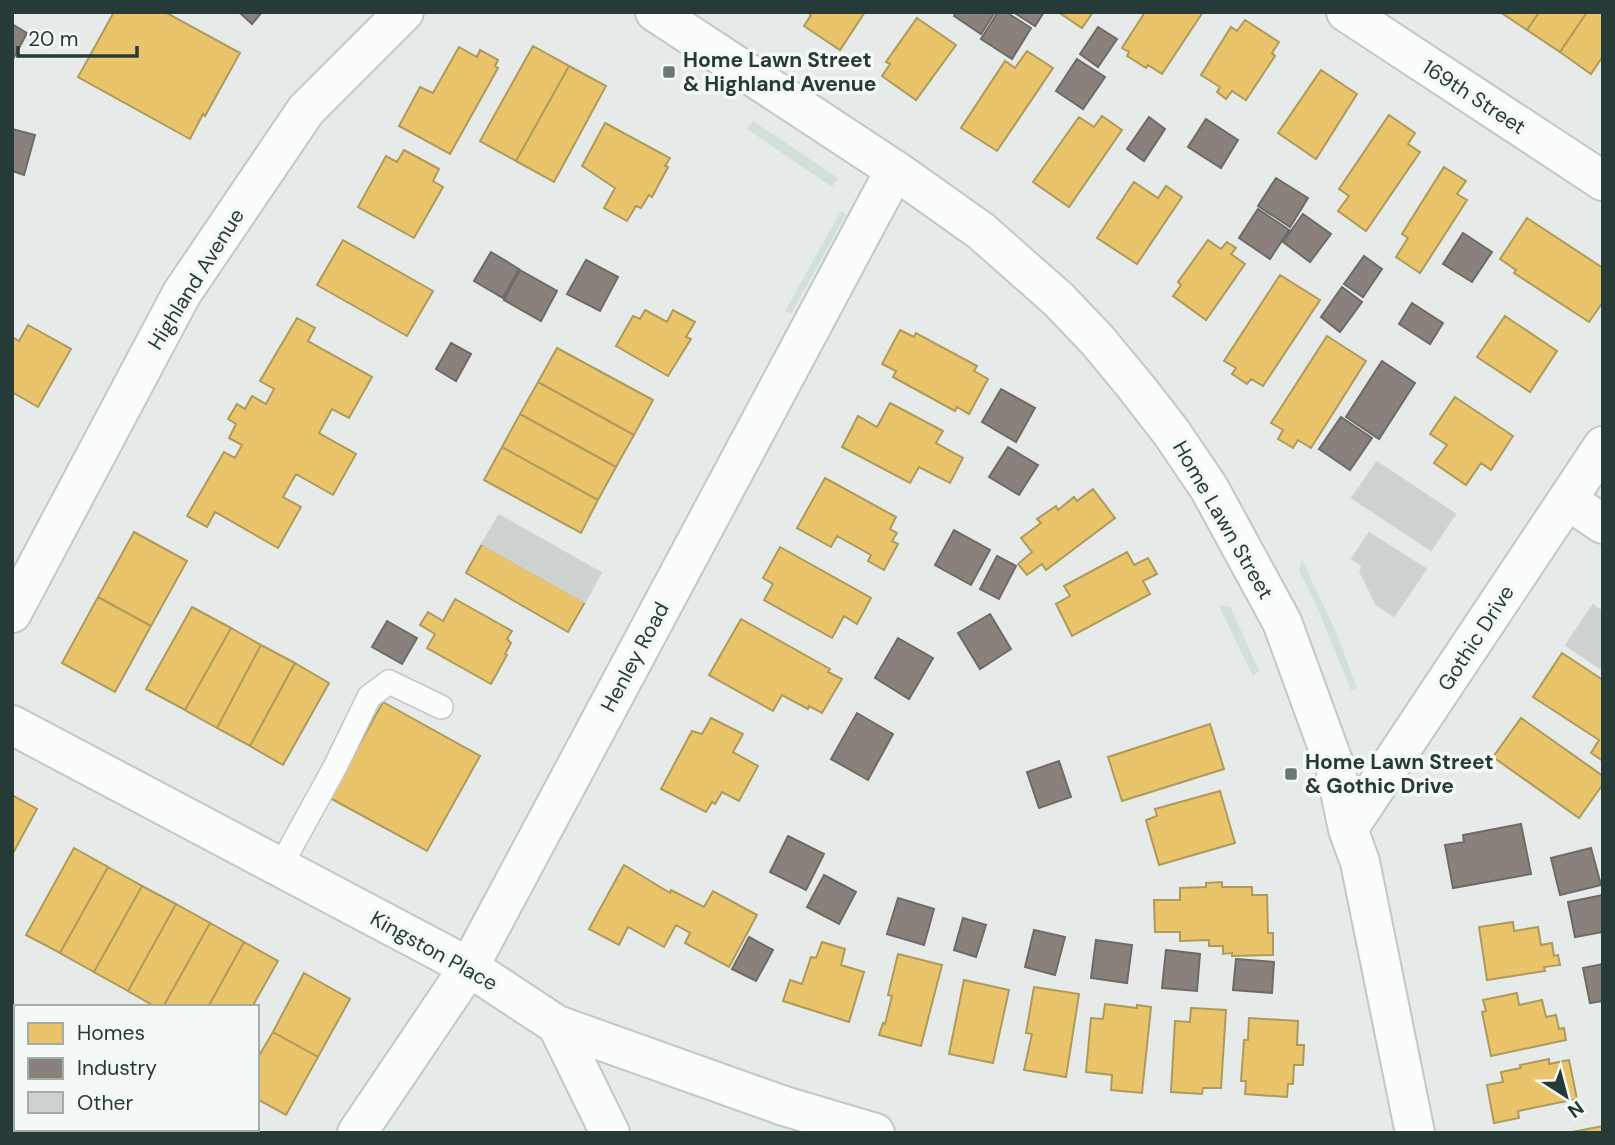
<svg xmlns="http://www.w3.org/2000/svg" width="1615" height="1145" viewBox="0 0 1615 1145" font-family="'DM Sans',sans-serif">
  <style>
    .green { fill: #d1e1d7 }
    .homes { fill: #e9c46a; stroke: #ae9b5b; stroke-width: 2 }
    .industry { fill: #8a817c; stroke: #6c6c67; stroke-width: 2 }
    .building { fill: #cdd1d0; stroke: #cfd3d1; stroke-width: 2 }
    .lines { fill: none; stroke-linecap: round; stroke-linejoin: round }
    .service-casing { stroke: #c3c7c5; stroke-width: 26 }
    .minor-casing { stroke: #c3c7c5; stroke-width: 42 }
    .service { stroke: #fbfcfc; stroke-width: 23 }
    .minor { stroke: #fbfcfc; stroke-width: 38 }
    .poi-dot { fill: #697875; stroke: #f4f9f7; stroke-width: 2.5 }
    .labels { text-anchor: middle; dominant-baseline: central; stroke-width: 7; stroke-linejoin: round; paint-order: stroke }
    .poi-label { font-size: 21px; font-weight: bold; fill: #263b37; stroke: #f4f9f7; text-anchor: start }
    .street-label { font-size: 21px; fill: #263b37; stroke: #f4f9f7 }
  </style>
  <rect width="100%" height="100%" fill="#e6eae8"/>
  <!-- green -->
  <path class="green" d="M753 121 838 178 832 187 747 129Z
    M841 211 846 214 791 314 785 311Z
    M1302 560 1336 632 1357 688 1351 690 1314 600 1299 571Z
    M1219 606H1230L1259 671 1253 676Z"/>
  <!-- homes -->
  <path class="homes" d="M114 12H165L240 53 205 116 203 114 190 139 78 77Z
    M807 12H865L840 50 804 26 811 15Z
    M1062 12H1093L1082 28 1061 14Z
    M1145 12H1203L1162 74 1148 65 1146 68 1127 56 1129 52 1122 48Z
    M1500 12H1539L1527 30Z
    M1539 12H1587L1560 52 1527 30Z
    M1587 12H1603V56L1591 74 1560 52Z
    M917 18 956 45 916 100 882 76 890 64 886 62Z
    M1245 20 1279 42 1272 53 1275 56 1246 100 1232 91 1226 99 1217 92 1220 87 1201 75 1231 27 1237 31Z
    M533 46 569 66 516 161 480 141Z
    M459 47 477 57 480 50 498 60 495 66 498 68 450 154 399 126 420 87 433 93Z
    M1027 51 1053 68 997 151 961 128 1005 61 1015 68Z
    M569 66 606 86 554 182 516 161Z
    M1321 70 1357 94 1316 159 1278 133Z
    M1389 115 1415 133 1408 144 1420 152 1366 231 1338 211 1349 196 1339 189Z
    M1102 116 1122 130 1069 207 1033 182 1079 117 1094 127Z
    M605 123 670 158 665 166 668 167 652 197 649 195 641 208 636 206 627 221 604 208 615 188 582 166Z
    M404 150 439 169 433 181 443 187 414 238 358 207 386 156 397 162Z
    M1444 167 1466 181 1457 194 1467 200 1420 273 1396 257 1408 238 1402 234Z
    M1134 182 1158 198 1166 186 1182 197 1137 264 1097 238Z
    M1527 218 1603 268V302L1589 322 1514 273 1516 270 1500 259Z
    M343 240 433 291 407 336 317 285Z
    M1208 240 1221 249 1227 242 1236 248 1231 254 1245 264 1206 320 1173 296 1181 285 1178 282Z
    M1280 275 1320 300 1263 386 1251 379 1247 384 1232 374 1236 368 1224 361Z
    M645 310 667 322 673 310 695 322 686 337 691 339 668 376 616 346 633 316 640 319Z
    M1505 316 1557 351 1530 392 1477 357Z
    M297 318 315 328 308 341 372 377 349 418 332 409 319 433 356 454 333 495 296 474 283 497 301 507 278 548 215 512 207 527 187 516 224 452 235 458 242 445 229 438 236 424 228 419 237 404 245 409 252 396 266 404 274 389 260 381Z
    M28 325 71 349 38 407 12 392V337L19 341Z
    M900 330 914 337 916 333 977 366 974 371 988 379 969 414 957 407 955 411 893 377 896 371 882 364Z
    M1327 336 1366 361 1311 448 1298 440 1293 448 1278 439 1283 430 1271 423Z
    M557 348 653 400 634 435 538 382Z
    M538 382 634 435 616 467 520 414Z
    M1455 397 1513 436 1491 470 1481 463 1466 485 1434 463 1447 445 1430 434Z
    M890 403 943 431 936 443 963 458 950 483 919 467 910 483 842 447 858 416 877 427Z
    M520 414 616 467 598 500 502 447Z
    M502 447 598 500 581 533 484 480Z
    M825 478 896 517 890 529 897 533 892 541 898 544 884 570 868 561 871 555 837 536 831 547 797 528Z
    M1093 489 1115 518 1046 570 1042 564 1027 575 1018 564 1032 552 1021 538 1041 523 1037 519 1056 506 1058 510 1074 497 1077 501Z
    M134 532 187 561 151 626 98 597Z
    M482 544 585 602 568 632 466 573Z
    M780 547 871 598 857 624 844 616 832 638 764 600 773 584 763 578Z
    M1127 552 1134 565 1148 558 1157 574 1143 581 1150 594 1072 636 1056 604 1070 596 1064 586Z
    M98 597 151 626 115 692 62 663Z
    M455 599 512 631 507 639 511 643 505 654 507 655 491 684 427 648 435 634 420 625 428 612 443 621Z
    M192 607 231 628 185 710 146 689Z
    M741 619 830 669 828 672 842 679 822 713 809 706 808 709 782 695 773 711 709 675Z
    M231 628 261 645 217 728 185 710Z
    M261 645 295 663 250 746 217 728Z
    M1562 653 1603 680V761L1591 753 1599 740 1533 697Z
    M295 663 329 683 283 765 250 746Z
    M383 702 480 756 427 851 330 798Z
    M711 718 743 734 733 752 758 766 739 801 722 792 715 804 712 802 706 812 661 789 692 731 702 734Z
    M1521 718 1603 776V784L1579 818 1493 757Z
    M1210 724 1224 769 1122 801 1108 757Z
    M1220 791 1235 843 1159 865 1146 820 1157 816 1155 809Z
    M12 795 37 809 12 855Z
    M74 848 108 867 60 953 26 935Z
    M624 865 670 893 671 890 704 907 713 891 757 915 729 967 685 943 690 933 676 925 664 947 628 927 619 945 589 929Z
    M108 867 142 886 94 972 60 953Z
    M1222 882V887H1252V895H1267L1268 933H1273V955L1232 956V953L1223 954V946H1209V940L1180 941V932H1155L1154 900H1180V888L1206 887V883Z
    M142 886 176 904 128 991 94 972Z
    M176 904 210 923 163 1007H156L128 991Z
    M1513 922 1514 931 1538 927 1541 945 1552 943 1554 956 1558 955 1560 965 1544 967 1545 971 1487 980 1479 927Z
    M210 923 244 942 208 1007H163Z
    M244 942 278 961 252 1007H208Z
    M822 942 845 949 841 965 864 972 849 1022 783 1001 790 980 802 984 811 957 816 958Z
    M898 954 942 965 921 1046 879 1035 883 1023 885 1024 892 996 888 995Z
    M304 973 350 999 318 1057 273 1032Z
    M964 980 1009 990 993 1063 949 1054Z
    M1034 987 1079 994 1066 1077 1024 1070 1032 1034 1026 1033Z
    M1517 993 1519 1005 1542 1000 1546 1017 1556 1015 1559 1029 1564 1028 1566 1040 1491 1056 1482 1012 1486 1011 1483 1000Z
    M1105 1004 1137 1008V1005L1151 1007 1142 1093 1111 1090 1112 1075 1086 1072 1091 1018 1103 1019Z
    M1191 1008 1226 1010 1221 1088H1203L1202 1094 1171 1092 1175 1021 1190 1022Z
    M1249 1018 1298 1021 1297 1045H1304L1303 1065H1294L1293 1084H1288L1287 1097 1245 1094 1246 1081H1241L1244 1040H1248Z
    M273 1032 318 1057 286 1115 257 1099V1059Z
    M1549 1059V1064L1569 1060 1577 1099 1518 1111 1519 1118 1494 1123 1487 1085 1503 1082 1501 1072 1521 1068 1520 1065Z
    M1603 1126V1133H1567Z"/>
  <!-- industry -->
  <path class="industry" d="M239 12H262L252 24Z
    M956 12H995L981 34 954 16Z
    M998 12H1006L1031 28 1012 59 981 39Z
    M1013 12H1044L1035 26Z
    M12 24 27 33 12 61Z
    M1098 27 1117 39 1098 67 1080 54Z
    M1077 59 1105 77 1083 109 1056 91Z
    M1149 117 1165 129 1144 161 1127 149Z
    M1206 119 1238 140 1221 168 1188 147Z
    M12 129 35 135 24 175 12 171Z
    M1276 178 1308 198 1290 227 1258 206Z
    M1258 209 1289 230 1270 259 1239 238Z
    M1303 214 1331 234 1310 262 1283 242Z
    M1463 233 1492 252 1472 282 1443 264Z
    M491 252 519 269 503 298 474 281Z
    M1364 256 1382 269 1363 297 1344 284Z
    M586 260 618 277 600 311 567 294Z
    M520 270 557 291 541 321 504 300Z
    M1342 287 1362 302 1340 332 1321 317Z
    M1412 303 1443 323 1430 344 1399 324Z
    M451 343 471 354 456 381 436 369Z
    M1382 361 1415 383 1379 439 1346 417Z
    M1001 389 1035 408 1016 442 982 422Z
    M1341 417 1372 438 1350 470 1319 449Z
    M1008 447 1038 465 1019 495 989 477Z
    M954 530 990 550 971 585 935 565Z
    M997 556 1016 566 999 599 980 589Z
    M990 614 1011 649 980 669 958 633Z
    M387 621 417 638 402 664 372 647Z
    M898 638 933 658 909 699 875 678Z
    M857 713 893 734 868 780 831 759Z
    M1059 761 1071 797 1039 808 1027 772Z
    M1521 824 1531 874 1453 888 1445 845 1464 842 1463 835Z
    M788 836 824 854 806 890 770 872Z
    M1591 848 1601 885 1560 895 1551 858Z
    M824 875 856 892 839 924 807 907Z
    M1603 895V932L1575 937 1568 902Z
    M898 898 934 909 924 945 887 934Z
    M963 918 986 925 976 957 954 950Z
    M1034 930 1065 937 1055 975 1025 967Z
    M749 937 773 950 756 981 732 969Z
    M1096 940 1132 945 1127 983 1091 978Z
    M1166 950 1200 954 1197 991 1162 988Z
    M1236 959 1274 962 1272 993 1233 990Z
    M1603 964V1001L1590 1003 1583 968Z"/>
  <!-- building -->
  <path class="building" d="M1377 462 1455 514 1431 550 1352 498Z
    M499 515 601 573 585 602 482 544Z
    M1369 533 1426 569 1394 616 1376 604 1360 571 1363 566 1352 559Z
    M1593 605 1603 612V670L1566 645Z
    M102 1129H206L204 1133H100Z"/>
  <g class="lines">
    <defs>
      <path id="service" d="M280 867 335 767 369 697 389 682 441 707"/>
      <path id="minor" d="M655 12 895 170 981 231 1059 300 1098 341 1136 387 1171 432 1209 488 1282 622 1335 767 1348 829 1360 862 1415 1133
        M1346 12 1603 181
        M1567 500 1603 524
        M12 613 182 293 306 110 404 12
        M12 725 469 967 557 1025 784 1106 875 1133
        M1348 829 1603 446
        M557 1025 610 1133
        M357 1133 469 967 895 170"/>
    </defs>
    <!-- service casing -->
    <use href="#service" class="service-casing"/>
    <!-- minor casing -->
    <use href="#minor" class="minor-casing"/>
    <!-- service -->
    <use href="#service" class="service"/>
    <!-- minor -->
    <use href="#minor" class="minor"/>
  </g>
  <!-- markers -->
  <g class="poi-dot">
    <rect x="662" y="65" width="14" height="14" rx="3.5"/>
    <rect x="1284" y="767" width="14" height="14" rx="3.5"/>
  </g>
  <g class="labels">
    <!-- poi labels -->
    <g class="poi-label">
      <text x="683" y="60">Home Lawn Street<tspan x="683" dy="24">&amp; Highland Avenue</tspan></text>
      <text x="1305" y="762">Home Lawn Street<tspan x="1305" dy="24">&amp; Gothic Drive</tspan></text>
    </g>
    <!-- street labels -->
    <g class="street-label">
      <text transform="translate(1474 97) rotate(33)">169th Street</text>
      <text transform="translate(196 279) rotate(-58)">Highland Avenue</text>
      <text transform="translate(1223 520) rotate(60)">Home Lawn Street</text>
      <text transform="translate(1476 638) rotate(-57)">Gothic Drive</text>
      <text transform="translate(635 657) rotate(-62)">Henley Road</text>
      <text transform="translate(434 951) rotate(29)">Kingston Place</text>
    </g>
  </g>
  <!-- border -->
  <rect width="1615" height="1145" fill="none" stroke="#263b37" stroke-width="28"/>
  <!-- legend -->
  <rect x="14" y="1005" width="245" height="126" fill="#f4f9f7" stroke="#a2adaa" stroke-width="2"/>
  <rect x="28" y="1023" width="35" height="21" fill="#e9c46a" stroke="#a2adaa" stroke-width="2"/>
  <text x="77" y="1040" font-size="21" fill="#263b37">Homes</text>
  <rect x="28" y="1058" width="35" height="21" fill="#8a817c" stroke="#a2adaa" stroke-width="2"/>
  <text x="77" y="1075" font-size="21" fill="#263b37">Industry</text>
  <rect x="28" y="1092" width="35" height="21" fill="#cdd1d0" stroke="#a2adaa" stroke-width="2"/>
  <text x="77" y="1110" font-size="21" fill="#263b37">Other</text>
  <!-- north arrow -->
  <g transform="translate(1566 1096) rotate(144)" stroke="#f4f9f7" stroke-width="5" paint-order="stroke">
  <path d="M0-5L12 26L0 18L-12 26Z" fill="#263b37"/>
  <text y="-10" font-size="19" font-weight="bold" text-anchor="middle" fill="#263b37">N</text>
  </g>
  <!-- scale -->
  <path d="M18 46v10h119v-10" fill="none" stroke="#263b37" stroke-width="3.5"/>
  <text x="28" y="46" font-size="21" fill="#263b37" stroke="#f4f9f7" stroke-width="5" paint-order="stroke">20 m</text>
</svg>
